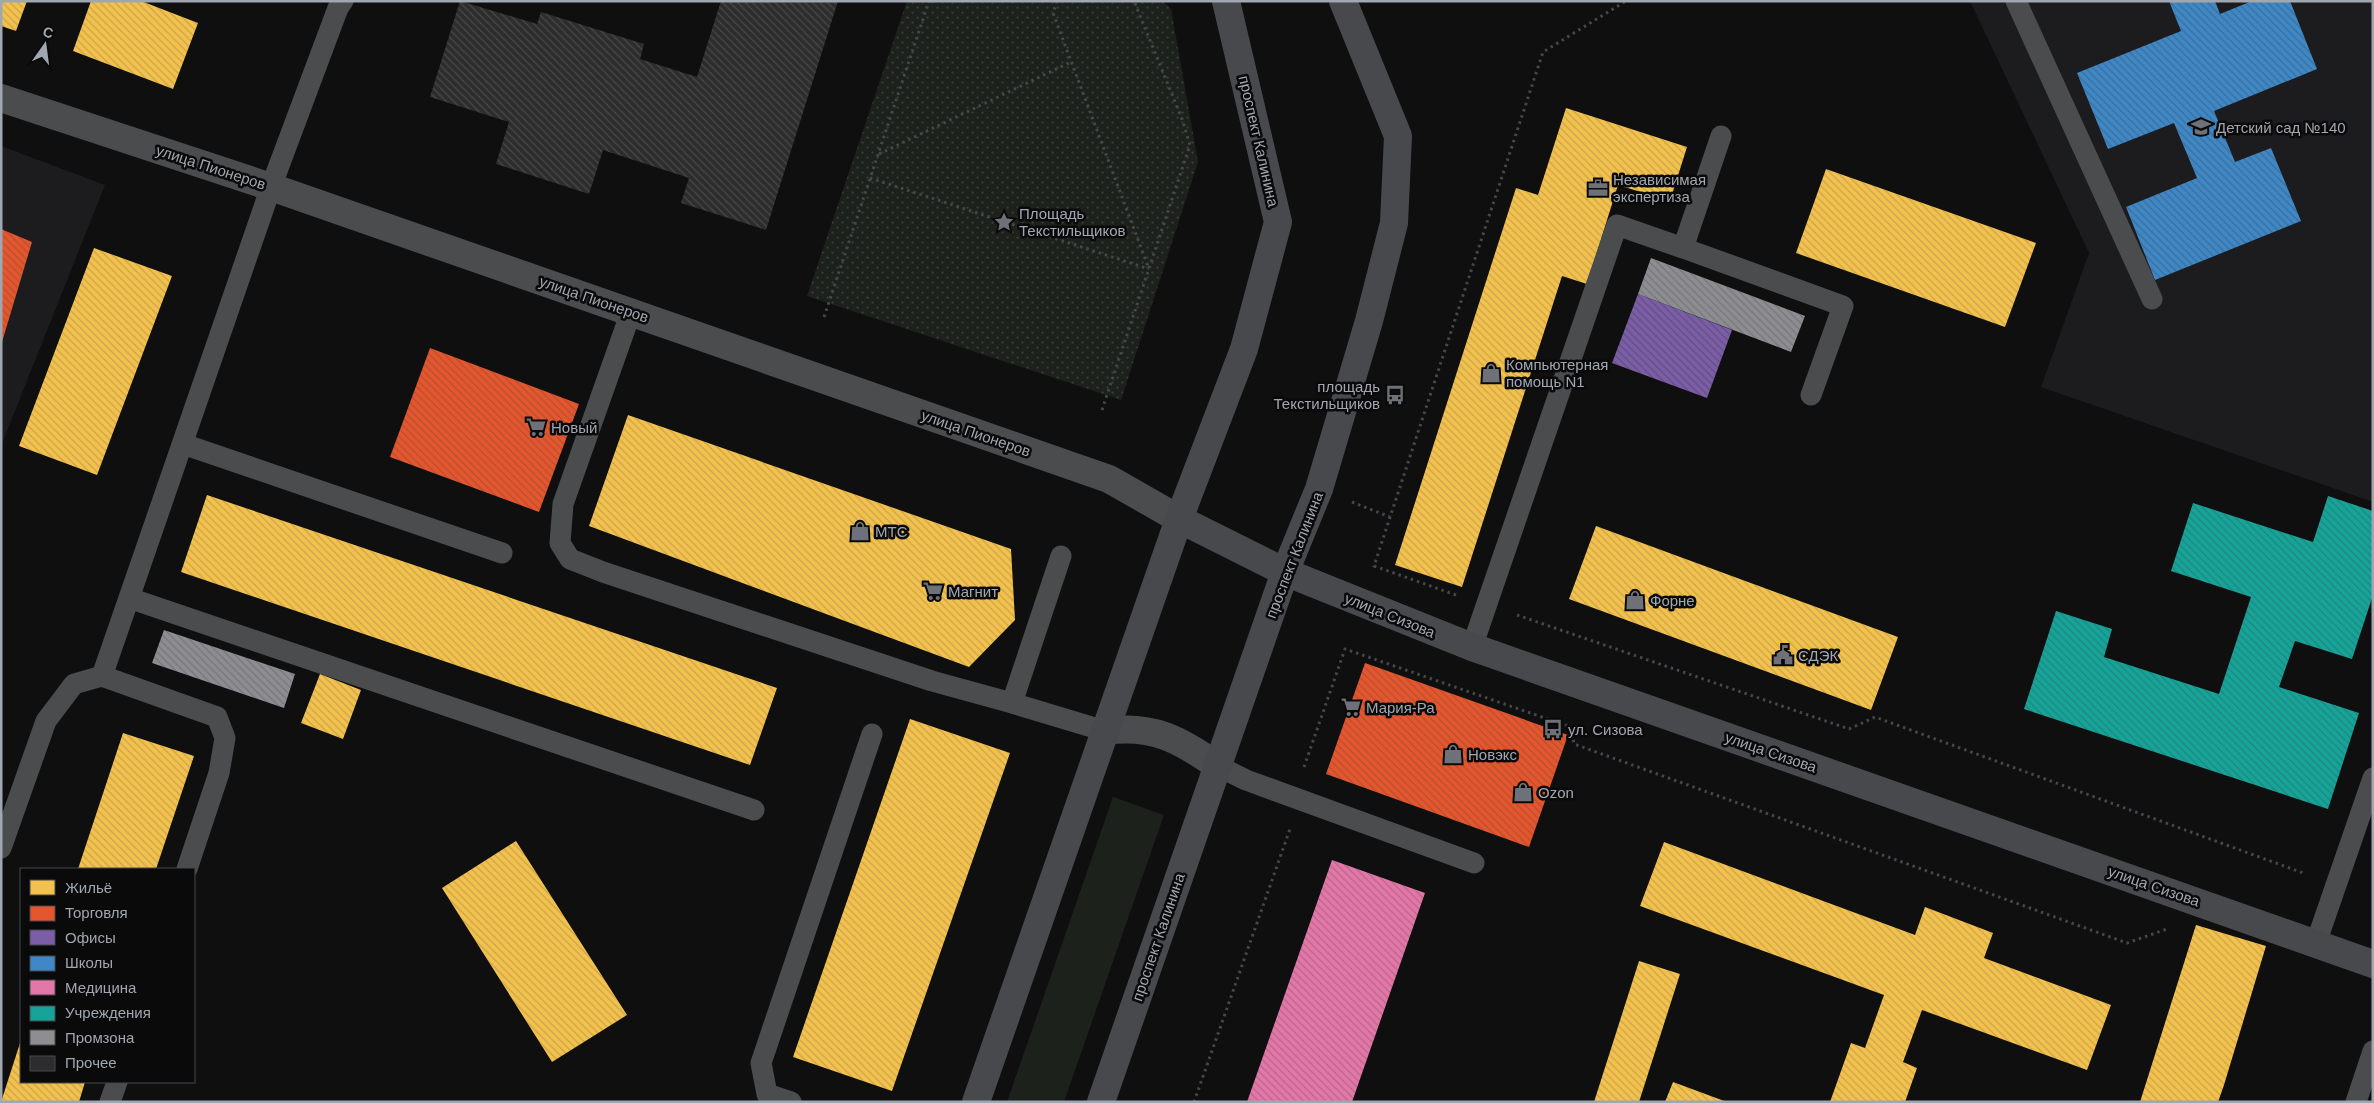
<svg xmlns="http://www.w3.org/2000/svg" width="2374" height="1103" viewBox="0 0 2374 1103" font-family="Helvetica,sans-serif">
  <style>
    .built { fill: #1c1c1e }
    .grass { fill: #1c211c }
    .park { fill: url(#park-dots) }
    .homes { fill: url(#homes-back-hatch) }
    .shops { fill: url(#shops-back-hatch) }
    .offices { fill: url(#offices-back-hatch) }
    .schools { fill: url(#schools-back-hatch) }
    .health { fill: url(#health-back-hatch) }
    .public { fill: url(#public-back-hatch) }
    .industry { fill: url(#industry-back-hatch) }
    .building { fill: url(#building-back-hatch) }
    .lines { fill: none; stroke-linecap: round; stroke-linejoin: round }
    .path { stroke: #45474a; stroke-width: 3; stroke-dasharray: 2.5 4; stroke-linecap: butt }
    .service { stroke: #4a4c4e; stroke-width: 21 }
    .minor { stroke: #4a4c4e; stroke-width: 28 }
    .tertiary { stroke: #4a4c4e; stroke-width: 28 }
    .secondary { stroke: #48494c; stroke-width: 28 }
    .labels { text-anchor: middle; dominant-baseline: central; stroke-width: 5; stroke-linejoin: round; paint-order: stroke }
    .poi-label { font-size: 15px; fill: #a1a7b0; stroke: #0a0a0b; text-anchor: start }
    .street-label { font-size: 15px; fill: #a1a7b0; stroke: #0a0a0b }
  </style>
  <defs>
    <pattern id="park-dots" width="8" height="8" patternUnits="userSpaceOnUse" patternTransform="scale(1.25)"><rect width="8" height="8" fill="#1c211c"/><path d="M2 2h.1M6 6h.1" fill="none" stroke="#3a3e3a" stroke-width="1.8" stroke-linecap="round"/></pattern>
    <pattern id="homes-back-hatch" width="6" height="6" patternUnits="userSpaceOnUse" patternTransform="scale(1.25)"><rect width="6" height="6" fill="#f2c14e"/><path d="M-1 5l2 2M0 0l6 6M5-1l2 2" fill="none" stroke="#cba449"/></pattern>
    <pattern id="shops-back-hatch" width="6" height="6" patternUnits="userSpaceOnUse" patternTransform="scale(1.25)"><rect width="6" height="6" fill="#e4572e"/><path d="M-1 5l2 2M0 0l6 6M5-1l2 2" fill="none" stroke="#b74e30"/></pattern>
    <pattern id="offices-back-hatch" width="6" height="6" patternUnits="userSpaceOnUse" patternTransform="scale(1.25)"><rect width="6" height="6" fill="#7b5ea7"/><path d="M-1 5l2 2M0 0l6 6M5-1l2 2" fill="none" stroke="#614f7f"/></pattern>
    <pattern id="schools-back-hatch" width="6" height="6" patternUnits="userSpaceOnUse" patternTransform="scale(1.25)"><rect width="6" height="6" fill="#3f88c5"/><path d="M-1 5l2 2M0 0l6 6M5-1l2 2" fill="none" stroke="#3a6e9a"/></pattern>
    <pattern id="health-back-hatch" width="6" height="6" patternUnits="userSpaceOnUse" patternTransform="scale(1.25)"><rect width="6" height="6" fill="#e377a8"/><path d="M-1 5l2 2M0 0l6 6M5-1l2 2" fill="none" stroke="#b6668b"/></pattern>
    <pattern id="public-back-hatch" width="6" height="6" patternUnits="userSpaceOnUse" patternTransform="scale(1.25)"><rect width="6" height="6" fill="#17a398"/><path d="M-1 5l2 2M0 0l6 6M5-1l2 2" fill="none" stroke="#1d877f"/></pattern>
    <pattern id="industry-back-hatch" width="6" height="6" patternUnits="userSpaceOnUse" patternTransform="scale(1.25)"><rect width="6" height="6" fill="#8d8d92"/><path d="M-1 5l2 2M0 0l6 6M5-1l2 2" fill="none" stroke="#76767b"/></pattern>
    <pattern id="building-back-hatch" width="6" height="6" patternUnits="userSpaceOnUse" patternTransform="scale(1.25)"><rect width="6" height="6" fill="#2d2d2e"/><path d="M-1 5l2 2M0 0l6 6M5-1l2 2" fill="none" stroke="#48494a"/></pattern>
  </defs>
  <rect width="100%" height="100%" fill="#0f0f10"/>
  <!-- built -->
  <path class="built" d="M1970 1H2373V502L2041 387 2089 253Z
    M1 146 105 185 1 446Z"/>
  <!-- grass -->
  <path class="grass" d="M1113 797 1164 815 1064 1102H1007Z"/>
  <!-- park -->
  <path class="park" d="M907 1H1163L1171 9 1198 162 1121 400 807 296Z"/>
  <!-- homes -->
  <path class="homes" d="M1 1H27L16 31 1 26Z
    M91 1H141L198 23 173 89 73 51Z
    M1566 108 1687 147 1670 201 1618 185 1587 284 1562 276 1462 587 1395 565 1516 188 1538 195Z
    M1826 169 2036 243 2005 327 1796 253Z
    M94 248 172 276 97 475 19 446Z
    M628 415 1011 549 1015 620 969 667 589 526Z
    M207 495 777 688 750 765 181 572Z
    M1596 526 1898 637 1871 710 1569 599Z
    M320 674 361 690 343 739 301 723Z
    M910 719 1010 753 892 1091 793 1057Z
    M123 733 194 756 156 869H78Z
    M516 841 627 1015 552 1062 442 888Z
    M1664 842 1915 935 1925 907 1993 933 1984 958 2111 1005 2087 1070 1922 1010 1903 1062 1917 1068 1905 1102H1830L1851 1043 1865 1048 1884 995 1640 906Z
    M2196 925 2266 946 2224 1085 2218 1102H2140Z
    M1639 961 1680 974 1639 1102H1594Z
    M21 1040V1082H85L79 1102H1Z
    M1673 1082 1727 1102H1665Z"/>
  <!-- shops -->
  <path class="shops" d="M1 229 32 242 2 342 1 341Z
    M430 348 579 404 539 512 390 457Z
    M1365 663 1568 735 1529 847 1326 774Z"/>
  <!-- offices -->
  <path class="offices" d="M1638 294 1732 330 1707 398 1612 363Z"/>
  <!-- schools -->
  <path class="schools" d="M2169 1H2215L2220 14 2252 1H2290L2317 69 2214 111 2235 162 2271 148 2301 221 2155 280 2126 207 2197 178 2174 123 2108 149 2077 73 2181 31Z"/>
  <!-- health -->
  <path class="health" d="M1332 860 1425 893 1352 1102H1247Z"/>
  <!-- public -->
  <path class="public" d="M2328 496 2373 511V595L2352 659 2295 641 2279 687 2359 713 2328 809 2024 709 2056 611 2112 629 2104 657 2219 694 2251 597 2171 571 2193 503 2313 542Z"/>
  <!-- industry -->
  <path class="industry" d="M1651 258 1805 316 1791 352 1638 294Z
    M164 630 295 674 284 708 152 663Z"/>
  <!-- building -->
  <path class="building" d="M460 1 537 24 541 12 644 44 640 59 697 77 721 1H838L766 230 681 203 689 178 603 150 589 194 496 164 509 122 430 97Z"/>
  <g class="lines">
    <!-- path -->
    <path class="path" d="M1057 1 1053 13 1149 269
      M879 154 1071 62
      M870 178 1149 269
      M824 317 929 1
      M1102 410 1190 145 1182 119 1134 1
      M1352 502 1390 517
      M1456 595 1374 566 1543 52 1626 1
      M1517 615 1849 729 1875 717 2306 874
      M1304 767 1345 649 1571 727 1574 744 2127 943 2167 929
      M1194 1102 1290 829"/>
    <!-- service -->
    <path class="service" d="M343 1 338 8 271 187 129 598 754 810
      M2016 1 2152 299
      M1683 248 1843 306 1811 395
      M631 312 563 504 560 543 570 559 603 572 932 681 1012 703 1105 731
      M183 444 502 553
      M129 598 102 676 217 717 225 738 219 773 187 869
      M1472 647 1617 225 1683 248 1721 136
      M1012 703 1061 556
      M1218 766 1246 780 1474 863
      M1 848 46 721 74 684 102 676
      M2316 943 2373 778
      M110 1102 117 1082
      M791 1102 767 1094 761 1063 872 734
      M2356 1102 2373 1051"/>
    <!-- minor -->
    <path class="minor" d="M1105 731C1154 724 1179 740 1218 766"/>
    <!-- tertiary -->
    <path class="tertiary" d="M1 98 271 187 1109 479 1179 519"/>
    <!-- secondary -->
    <path class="secondary" d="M1179 519 1285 572 1472 647 2373 964
      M976 1102 1179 519 1244 349 1278 222 1226 1
      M1101 1102 1285 572 1319 489 1369 321 1394 223 1398 136 1343 1"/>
  </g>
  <!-- icons -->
  <defs>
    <symbol id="school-bare" viewBox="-9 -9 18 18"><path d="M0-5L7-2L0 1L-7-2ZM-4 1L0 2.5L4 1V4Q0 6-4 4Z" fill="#6e7278" stroke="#0a0a0b" stroke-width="2.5" paint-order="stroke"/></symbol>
    <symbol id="office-bare" viewBox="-9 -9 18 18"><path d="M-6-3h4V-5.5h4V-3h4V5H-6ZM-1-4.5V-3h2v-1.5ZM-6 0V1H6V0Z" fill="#6e7278" stroke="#0a0a0b" stroke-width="2.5" paint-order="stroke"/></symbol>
    <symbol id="sight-bare" viewBox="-9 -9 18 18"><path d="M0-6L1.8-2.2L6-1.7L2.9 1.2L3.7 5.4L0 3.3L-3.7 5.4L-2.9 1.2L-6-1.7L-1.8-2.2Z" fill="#6e7278" stroke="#0a0a0b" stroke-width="2.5" paint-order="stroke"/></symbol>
    <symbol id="shop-bare" viewBox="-9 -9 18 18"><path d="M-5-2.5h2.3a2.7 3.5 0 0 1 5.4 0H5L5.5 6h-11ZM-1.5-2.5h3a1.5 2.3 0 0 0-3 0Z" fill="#6e7278" stroke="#0a0a0b" stroke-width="2.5" paint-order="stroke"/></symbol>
    <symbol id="bus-bare" viewBox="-9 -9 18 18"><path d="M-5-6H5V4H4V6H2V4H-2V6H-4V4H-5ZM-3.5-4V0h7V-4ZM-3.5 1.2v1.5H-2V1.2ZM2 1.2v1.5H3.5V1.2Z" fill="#6e7278" stroke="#0a0a0b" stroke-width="2.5" paint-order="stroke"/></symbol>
    <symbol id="supermarket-bare" viewBox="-9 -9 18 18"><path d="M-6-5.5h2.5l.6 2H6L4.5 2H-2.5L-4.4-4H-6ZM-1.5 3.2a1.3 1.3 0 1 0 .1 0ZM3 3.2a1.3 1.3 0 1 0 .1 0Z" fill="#6e7278" stroke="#0a0a0b" stroke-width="2.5" paint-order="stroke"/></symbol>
    <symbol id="civic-bare" viewBox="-9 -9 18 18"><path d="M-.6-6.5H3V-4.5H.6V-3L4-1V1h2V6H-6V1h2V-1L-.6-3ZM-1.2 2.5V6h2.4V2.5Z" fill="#6e7278" stroke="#0a0a0b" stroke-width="2.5" paint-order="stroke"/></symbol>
  </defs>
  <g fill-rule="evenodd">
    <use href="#school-bare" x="2187" y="113" width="28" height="28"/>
    <use href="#office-bare" x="1584" y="174" width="28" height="28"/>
    <use href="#sight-bare" x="990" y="208" width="28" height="28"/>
    <use href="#shop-bare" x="1477" y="359" width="28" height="28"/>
    <use href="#bus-bare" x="1381" y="381" width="28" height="28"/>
    <use href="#supermarket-bare" x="522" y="413" width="28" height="28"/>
    <use href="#shop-bare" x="846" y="517" width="28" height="28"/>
    <use href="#supermarket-bare" x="919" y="577" width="28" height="28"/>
    <use href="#shop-bare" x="1621" y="586" width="28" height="28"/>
    <use href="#civic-bare" x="1769" y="641" width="28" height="28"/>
    <use href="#supermarket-bare" x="1337" y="693" width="28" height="28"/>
    <use href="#bus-bare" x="1539" y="715" width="28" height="28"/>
    <use href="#shop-bare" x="1439" y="740" width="28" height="28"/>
    <use href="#shop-bare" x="1509" y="778" width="28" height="28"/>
  </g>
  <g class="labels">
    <!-- poi labels -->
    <g class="poi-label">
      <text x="2216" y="127">Детский сад №140</text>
      <text x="1613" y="179">Независимая<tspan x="1613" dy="17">экспертиза</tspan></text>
      <text x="1019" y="213">Площадь<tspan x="1019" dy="17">Текстильщиков</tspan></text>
      <text x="1506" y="364">Компьютерная<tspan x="1506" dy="17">помощь N1</tspan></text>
      <text x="1380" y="386" text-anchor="end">площадь<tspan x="1380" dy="17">Текстильщиков</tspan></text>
      <text x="551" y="427">Новый</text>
      <text x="875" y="531">МТС</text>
      <text x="948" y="591">Магнит</text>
      <text x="1650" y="600">Форне</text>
      <text x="1798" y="655">СДЭК</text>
      <text x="1366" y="707">Мария-Ра</text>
      <text x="1568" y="729">ул. Сизова</text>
      <text x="1468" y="754">Новэкс</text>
      <text x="1538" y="792">Ozon</text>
    </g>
    <!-- street labels -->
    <g class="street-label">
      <text transform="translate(1259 141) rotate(77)">проспект Калинина</text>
      <text transform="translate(211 167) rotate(18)">улица Пионеров</text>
      <text transform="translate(594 299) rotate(19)">улица Пионеров</text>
      <text transform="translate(976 433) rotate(19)">улица Пионеров</text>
      <text transform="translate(1294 555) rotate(-69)">проспект Калинина</text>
      <text transform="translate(1390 615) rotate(22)">улица Сизова</text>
      <text transform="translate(1771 752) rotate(19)">улица Сизова</text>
      <text transform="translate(2154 886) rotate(19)">улица Сизова</text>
      <text transform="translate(1158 937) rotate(-71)">проспект Калинина</text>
    </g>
  </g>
  <!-- border -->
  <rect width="2374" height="1103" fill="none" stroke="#a1a7b0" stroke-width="5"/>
  <!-- legend -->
  <rect x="20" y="868" width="175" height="215" fill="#0a0a0b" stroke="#46494d"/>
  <rect x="30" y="880" width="25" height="15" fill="#f2c14e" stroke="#46494d"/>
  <text x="65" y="893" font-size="15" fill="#a1a7b0">Жильё</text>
  <rect x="30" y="906" width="25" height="15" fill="#e4572e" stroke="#46494d"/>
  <text x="65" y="918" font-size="15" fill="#a1a7b0">Торговля</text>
  <rect x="30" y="930" width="25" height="15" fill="#7b5ea7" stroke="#46494d"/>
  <text x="65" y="943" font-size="15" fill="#a1a7b0">Офисы</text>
  <rect x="30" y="956" width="25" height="15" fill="#3f88c5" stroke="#46494d"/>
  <text x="65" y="968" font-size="15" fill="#a1a7b0">Школы</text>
  <rect x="30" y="980" width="25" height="15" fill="#e377a8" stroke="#46494d"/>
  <text x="65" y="993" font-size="15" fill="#a1a7b0">Медицина</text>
  <rect x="30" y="1006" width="25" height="15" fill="#17a398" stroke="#46494d"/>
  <text x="65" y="1018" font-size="15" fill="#a1a7b0">Учреждения</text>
  <rect x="30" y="1030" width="25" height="15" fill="#8d8d92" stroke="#46494d"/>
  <text x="65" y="1043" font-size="15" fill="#a1a7b0">Промзона</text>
  <rect x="30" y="1056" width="25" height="15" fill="#2d2d2e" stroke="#46494d"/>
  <text x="65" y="1068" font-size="15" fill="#a1a7b0">Прочее</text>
  <!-- north arrow -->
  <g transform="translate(45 45) rotate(14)" stroke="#0a0a0b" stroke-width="4" paint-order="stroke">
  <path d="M0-4L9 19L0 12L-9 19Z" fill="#a1a7b0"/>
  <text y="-8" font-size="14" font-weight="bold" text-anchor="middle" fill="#a1a7b0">С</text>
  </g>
</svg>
